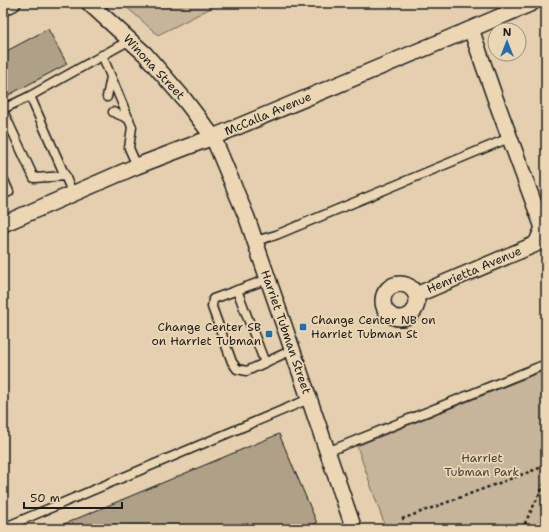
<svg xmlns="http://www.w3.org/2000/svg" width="549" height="532" viewBox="0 0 549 532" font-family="'Shantell Sans',sans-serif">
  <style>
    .green { fill: #c6b599; stroke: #71685a }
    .building { fill: #afa188; stroke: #1c1c1c }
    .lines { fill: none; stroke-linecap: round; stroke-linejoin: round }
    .service-casing { stroke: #1c1c1c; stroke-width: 11 }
    .minor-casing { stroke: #1c1c1c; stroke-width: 18 }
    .path { stroke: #1c1c1c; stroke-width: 2.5; stroke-dasharray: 3 3; stroke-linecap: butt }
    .service { stroke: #ecd7b5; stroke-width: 8 }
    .minor { stroke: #ecd7b5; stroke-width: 15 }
    .poi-dot { fill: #1f6fb2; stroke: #ecd7b5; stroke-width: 1.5 }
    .labels { text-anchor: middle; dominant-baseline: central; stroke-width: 3.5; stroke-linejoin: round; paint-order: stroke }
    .street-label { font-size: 12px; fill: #1c1c1c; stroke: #ecd7b5 }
    .poi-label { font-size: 12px; fill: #1c1c1c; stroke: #ecd7b5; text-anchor: start }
    .park-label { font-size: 12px; fill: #46423b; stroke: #ecd7b5 }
  </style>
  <rect width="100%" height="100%" fill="#e4d0af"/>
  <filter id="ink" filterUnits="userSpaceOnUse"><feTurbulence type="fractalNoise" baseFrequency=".025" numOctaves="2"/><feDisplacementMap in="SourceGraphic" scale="8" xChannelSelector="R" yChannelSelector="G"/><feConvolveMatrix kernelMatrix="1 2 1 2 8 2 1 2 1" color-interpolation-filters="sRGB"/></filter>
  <g filter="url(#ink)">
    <!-- green -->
    <path class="green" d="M122 3H211L213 7 158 35Z
      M546 370V529H386L357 446Z"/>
    <!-- building -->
    <path class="building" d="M48 29 67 64 3 98V53Z
      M279 434 317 523 302 529H52Z"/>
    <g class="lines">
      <defs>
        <path id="service" d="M102 55 132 127 129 148 137 166
          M107 97 111 77
          M3 109 30 96
          M3 111 34 178 66 176
          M113 112 129 119
          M3 178 9 192 3 194
          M73 194 30 96 130 40
          M255 241 276 235 509 138
          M268 279 213 299 212 307 232 362 237 369 247 371 292 350
          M237 290 265 363
          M327 452 546 364
          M3 528 309 399"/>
        <path id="minor" d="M89 3 145 54 184 99 213 137 247 218 354 529
          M3 8 13 3
          M471 29 495 98 546 236
          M3 224 137 166 213 137 471 29 532 3
          M383 301a17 17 0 1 1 34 0a17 17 0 1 1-34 0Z
          M416 295 536 244 543 228 546 226"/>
      </defs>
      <!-- service casing -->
      <use href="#service" class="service-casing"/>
      <!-- minor casing -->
      <use href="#minor" class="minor-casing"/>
      <!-- path -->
      <path class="path" d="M402 519 545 466H546
        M524 524 539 529
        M522 529 546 481"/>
      <!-- service -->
      <use href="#service" class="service"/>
      <!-- minor -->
      <use href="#minor" class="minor"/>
    </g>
  </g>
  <!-- markers -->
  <g class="poi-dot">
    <rect x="299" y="323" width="8" height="8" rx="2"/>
    <rect x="265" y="330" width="8" height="8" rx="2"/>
  </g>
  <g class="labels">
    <!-- street labels -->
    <g class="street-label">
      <text transform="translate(154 67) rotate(47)">Winona Street</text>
      <text transform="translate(268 114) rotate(-23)">McCalla Avenue</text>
      <text transform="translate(474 270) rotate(-23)">Henrietta Avenue</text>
      <text transform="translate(286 332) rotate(71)">Harriet Tubman Street</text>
    </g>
    <!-- poi labels -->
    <g class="poi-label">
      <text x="311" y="320">Change Center NB on<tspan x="311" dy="14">Harriet Tubman St</tspan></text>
      <text x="261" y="327" text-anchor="end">Change Center SB<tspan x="261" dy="14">on Harriet Tubman</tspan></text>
    </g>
    <!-- park labels -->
    <g class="park-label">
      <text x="482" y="458">Harriet<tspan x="482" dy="14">Tubman Park</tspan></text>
    </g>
  </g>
  <!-- margin -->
  <rect width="549" height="532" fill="none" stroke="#ecd7b5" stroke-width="16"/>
  <rect x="8" y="8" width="533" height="516" fill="none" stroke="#1c1c1c" stroke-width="1.5" filter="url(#ink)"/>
  <!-- north arrow -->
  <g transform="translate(507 42)"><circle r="19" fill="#ecd7b5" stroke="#998c78"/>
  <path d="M0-3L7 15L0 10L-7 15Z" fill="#1f6fb2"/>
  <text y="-6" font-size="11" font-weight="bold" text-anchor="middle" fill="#1c1c1c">N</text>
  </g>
  <!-- scale -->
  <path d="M24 502v6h98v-6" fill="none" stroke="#1c1c1c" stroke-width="2"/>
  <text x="30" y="502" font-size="12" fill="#1c1c1c" stroke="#ecd7b5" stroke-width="3" paint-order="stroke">50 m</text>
</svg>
